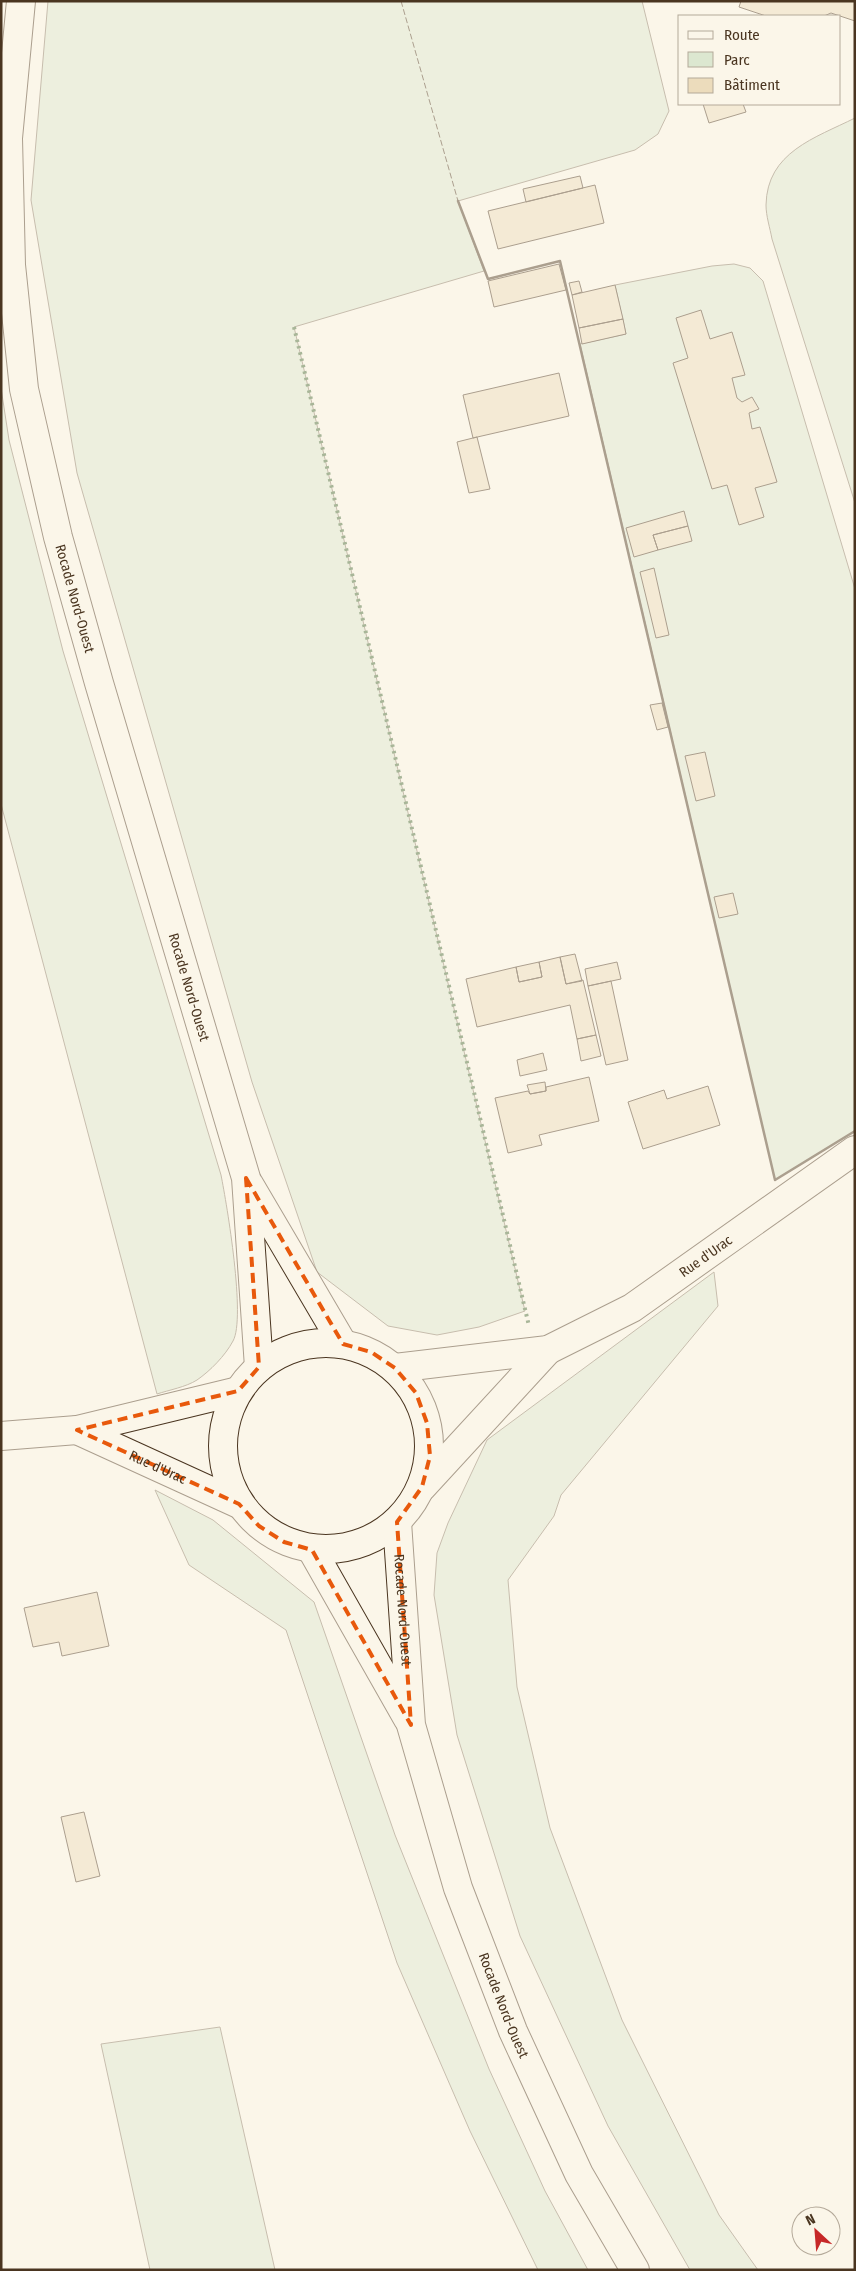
<svg xmlns="http://www.w3.org/2000/svg" width="856" height="2271" viewBox="0 0 856 2271" font-family="'Fira Sans Condensed',sans-serif">
  <style>
    .green { fill: #dce7d0; stroke: #887966 }
    .building { fill: #ecdcbc; stroke: #4a3520 }
    .lines { fill: none; stroke-linecap: round; stroke-linejoin: round }
    .minor-casing { stroke: #4a3520; stroke-width: 30 }
    .major-casing { stroke: #4a3520; stroke-width: 30 }
    .minor { stroke: #fbf6e9; stroke-width: 28 }
    .major { stroke: #fbf6e9; stroke-width: 28 }
    .hedge { stroke: #436837; stroke-width: 4; stroke-dasharray: 2.5 4; stroke-linecap: butt }
    .fence { stroke: #4a3520; stroke-width: 1; stroke-dasharray: 6 2.5; stroke-linecap: butt }
    .wall { stroke: #4a3520; stroke-width: 2.5 }
    .marked { fill: none; stroke: #e8590c; stroke-width: 4; stroke-dasharray: 10 6; stroke-linejoin: round }
    .labels { text-anchor: middle; dominant-baseline: central; stroke-width: 4; stroke-linejoin: round; paint-order: stroke }
    .street-label { font-size: 14px; fill: #4a3520; stroke: #fbf6e9 }
  </style>
  <rect width="100%" height="100%" fill="#fbf6e9"/>
  <!-- green -->
  <path class="green" d="M48 1H642L669 111 658 134 635 150 458 201 484 271 294 327 525 1311 479 1327 437 1335 388 1326 317 1272 252 1082 77 473 31 200Z
    M855 118V503L772 239C770 228 766 216 766 205 767 152 815 138 855 118Z
    M734 264 750 268 763 281 855 589V1131L775 1180 580 344 626 334 615 285 712 266Z
    M1 388 9 440 63 651 221 1175C227 1205 246 1318 233 1341 225 1356 210 1371 197 1380 186 1387 169 1390 157 1394L1 804Z
    M714 1272 718 1306 561 1495 554 1516 508 1580 517 1687 550 1828 622 2020 719 2215 758 2270H690L608 2126 520 1936 457 1735 434 1595 437 1553 448 1523 487 1440Z
    M155 1490 213 1520 314 1602 395 1835 489 2069 545 2191 588 2270H538L470 2131 397 1963 286 1630 189 1565Z
    M220 2027 275 2270H150L101 2044Z"/>
  <!-- building -->
  <path class="building" d="M741 1H855V21L831 13 824 16H766L739 7Z
    M703 104H743L746 112 709 123Z
    M580 176 583 188 526 202 523 189Z
    M595 185 604 223 498 249 488 211Z
    M559 264 566 290 494 307 488 281Z
    M579 281 582 292 572 295 569 283Z
    M615 285 623 319 579 328 572 295Z
    M701 310 710 339 732 332 745 375 732 378 737 398 742 402 752 397 759 409 749 413 752 429 760 427 777 482 755 488 764 517 739 525 727 485 712 489 673 363 688 358 676 318Z
    M623 319 626 334 582 344 579 328Z
    M559 373 569 416 473 438 463 395Z
    M477 437 490 489 469 493 457 442Z
    M684 511 688 526 653 535 658 550 634 557 626 528Z
    M688 526 692 541 658 550 653 535Z
    M654 568 669 635 656 638 640 572Z
    M662 703 668 727 657 730 650 705Z
    M705 752 715 796 696 801 685 756Z
    M733 893 738 914 719 918 714 897Z
    M575 954 582 981 566 984 560 957Z
    M560 957 566 984 583 980 596 1035 577 1039 570 1005 477 1027 466 979 516 967 519 982 542 977 539 962Z
    M539 962 542 977 519 982 516 967Z
    M617 962 621 979 588 986 585 969Z
    M611 981 628 1060 606 1065 588 986Z
    M596 1035 601 1056 581 1061 577 1039Z
    M543 1053 547 1070 520 1076 517 1060Z
    M589 1077 599 1121 539 1135 542 1145 508 1153 495 1098 528 1091 530 1094 546 1091V1087Z
    M545 1082 546 1091 530 1094 527 1085Z
    M708 1086 720 1125 643 1149 628 1102 664 1090 667 1099Z
    M97 1592 109 1646 62 1656 59 1642 33 1647 24 1608Z
    M84 1812 100 1876 76 1882 61 1817Z"/>
  <g class="lines">
    <defs>
      <g id="minor">
        <path id="s1" d="M395 1368 548 1350 632 1308 855 1150"/>
        <path id="s2" d="M77 1430 239 1504"/>
        <path d="M1 1436 77 1430 238 1391"/>
        <path d="M422 1487 548 1350"/>
      </g>
      <g id="major">
        <path id="s3" d="M21 1 8 138 11 265 24 389 58 537 99 683 246 1178 259 1367"/>
        <path d="M249 1184 343 1344"/>
        <circle cx="326" cy="1446" r="103"/>
        <path id="s4" d="M397 1522 411 1725 458 1888 513 2031 579 2174 635 2270"/>
        <path d="M312 1550 408 1719"/>
      </g>
    </defs>
    <!-- minor casing -->
    <use href="#minor" class="minor-casing"/>
    <!-- major casing -->
    <use href="#major" class="major-casing"/>
    <!-- minor -->
    <use href="#minor" class="minor"/>
    <!-- major -->
    <use href="#major" class="major"/>
    <!-- hedge -->
    <path class="hedge" d="M294 327 529 1326"/>
    <!-- fence -->
    <path class="fence" d="M401 1 458 201"/>
    <!-- wall -->
    <path class="wall" d="M458 201 488 279 560 261 775 1180 855 1131"/>
  </g>
  <!-- marked area -->
  <path d="M0 0H856V2271H0ZM246 1178 343 1344 371 1352 395 1368 416 1393 427 1423 430 1456 422 1487 397 1522 411 1725 312 1550 284 1542 259 1526 239 1504 77 1430 238 1391 259 1367Z" fill="#fbf6e9" fill-opacity=".55" fill-rule="evenodd"/>
  <path class="marked" d="M246 1178 343 1344 371 1352 395 1368 416 1393 427 1423 430 1456 422 1487 397 1522 411 1725 312 1550 284 1542 259 1526 239 1504 77 1430 238 1391 259 1367Z"/>
  <g class="labels">
    <!-- street labels -->
    <g class="street-label">
      <text stroke="none"><textPath href="#s3" startOffset="605">Rocade Nord-Ouest</textPath></text>
      <text stroke="none"><textPath href="#s3" startOffset="1010">Rocade Nord-Ouest</textPath></text>
      <text stroke="none"><textPath href="#s1" startOffset="338">Rue d'Urac</textPath></text>
      <text stroke="none"><textPath href="#s2" startOffset="89">Rue d'Urac</textPath></text>
      <text stroke="none"><textPath href="#s4" startOffset="88">Rocade Nord-Ouest</textPath></text>
      <text stroke="none"><textPath href="#s4" startOffset="499">Rocade Nord-Ouest</textPath></text>
    </g>
  </g>
  <!-- border -->
  <rect width="856" height="2271" fill="none" stroke="#4a3520" stroke-width="5"/>
  <!-- legend -->
  <rect x="678" y="15" width="162" height="90" fill="#fbf6e9" stroke="#b4a999"/>
  <rect x="688" y="31" width="25" height="8" fill="#fbf6e9" stroke="#b4a999"/>
  <text x="724" y="40" font-size="15" fill="#4a3520">Route</text>
  <rect x="688" y="52" width="25" height="15" fill="#dce7d0" stroke="#b4a999"/>
  <text x="724" y="65" font-size="15" fill="#4a3520">Parc</text>
  <rect x="688" y="78" width="25" height="15" fill="#ecdcbc" stroke="#b4a999"/>
  <text x="724" y="90" font-size="15" fill="#4a3520">Bâtiment</text>
  <!-- north arrow -->
  <g transform="translate(816 2231) rotate(334)"><circle r="24" fill="#fbf6e9" stroke="#b4a999"/>
  <path d="M0-4L9 19L0 12L-9 19Z" fill="#c62828"/>
  <text y="-8" font-size="14" font-weight="bold" text-anchor="middle" fill="#4a3520">N</text>
  </g>
</svg>
